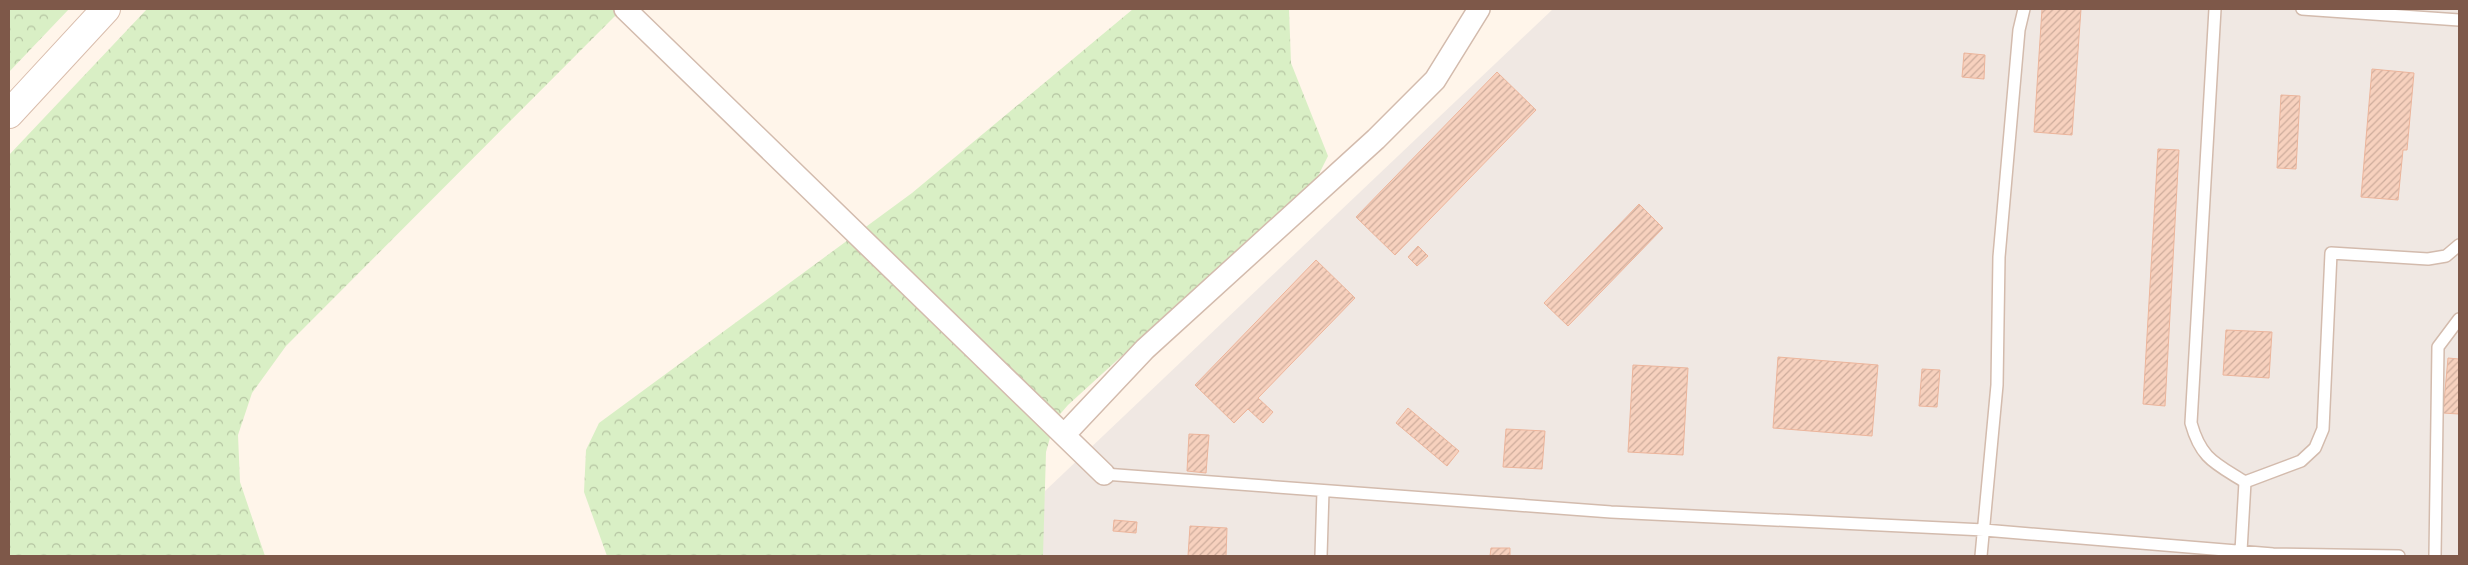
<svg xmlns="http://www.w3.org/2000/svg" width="2468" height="565" viewBox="0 0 2468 565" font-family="Helvetica,sans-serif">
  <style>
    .industrial { fill: #f0e8e3 }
    .forest { fill: url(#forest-crowns) }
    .building { fill: url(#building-hatch); stroke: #ecb59c }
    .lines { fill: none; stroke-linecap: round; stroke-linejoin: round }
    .service-casing { stroke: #d3bbad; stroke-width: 14 }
    .minor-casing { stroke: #d3bbad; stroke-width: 24 }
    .secondary-casing { stroke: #d9bdac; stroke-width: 30 }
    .service { stroke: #fff; stroke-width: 11 }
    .minor { stroke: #fff; stroke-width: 21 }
    .secondary { stroke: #fff; stroke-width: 28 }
  </style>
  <defs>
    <pattern id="forest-crowns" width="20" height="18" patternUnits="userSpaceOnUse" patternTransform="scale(1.25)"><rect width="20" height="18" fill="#d9efc5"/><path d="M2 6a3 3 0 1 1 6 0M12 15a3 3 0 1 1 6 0" fill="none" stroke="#b5c4a2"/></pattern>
    <pattern id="building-hatch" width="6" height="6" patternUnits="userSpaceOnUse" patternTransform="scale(1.25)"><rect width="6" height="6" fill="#f7d1be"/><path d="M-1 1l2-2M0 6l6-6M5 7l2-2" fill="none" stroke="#cdac9c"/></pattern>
  </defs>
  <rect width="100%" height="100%" fill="#fff5ea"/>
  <!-- industrial -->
  <path class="industrial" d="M1553 9H2459V556H1037L1045 491Z"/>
  <!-- forest -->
  <path class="forest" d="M9 9H69L9 72Z
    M147 9H622L286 346 252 393 238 435 240 482 265 556H9V155Z
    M1133 9H1289L1291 63 1328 156 1318 176 1297 196 1068 405 1055 420 1046 452 1043 556H607L584 492 586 450 599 423 912 193Z"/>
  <!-- building -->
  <path class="building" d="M2042 9H2081L2072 135 2034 132Z
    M1964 53 1985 55 1984 79 1962 77Z
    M2372 69 2414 73 2407 150H2403L2398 200 2361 197Z
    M1497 72 1536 110 1395 255 1356 217Z
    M2281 95 2300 96 2296 169 2277 168Z
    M2158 149 2179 150 2165 406 2143 404Z
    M1639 204 1663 228 1568 326 1544 303Z
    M1418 246 1428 256 1417 266 1408 257Z
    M1316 260 1355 298 1258 398 1273 412 1263 423 1248 409 1234 423 1195 385Z
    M2226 330 2272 332 2269 378 2223 375Z
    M1778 357 1878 365 1872 436 1773 428Z
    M2448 358 2459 359V414L2443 413Z
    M1633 365 1688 368 1683 455 1628 452Z
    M1922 369 1940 370 1937 407 1919 406Z
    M1408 408 1459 451 1447 466 1396 423Z
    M1506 429 1545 431 1542 469 1503 467Z
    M1189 434 1209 435 1206 473 1187 471Z
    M1114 520 1137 522 1136 533 1113 531Z
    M1190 526 1227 528 1226 556H1188Z
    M1491 548H1510V556H1490Z"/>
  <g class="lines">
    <defs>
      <path id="service" d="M2215 9 2191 423C2201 459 2215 463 2245 482
        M2302 9 2459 20
        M1104 474 1611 512 1984 530 2273 554 2399 556
        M2241 551 2245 482 2301 461 2315 448 2323 429 2331 253 2428 259 2446 256 2459 245
        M1321 556 1323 491
        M1981 556 1997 385 1999 257 2019 30 2024 9
        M2435 556 2438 347 2459 319"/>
      <path id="minor" d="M625 9 1104 474
        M1064 435 1145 349 1376 139 1435 80 1479 9"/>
      <path id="secondary" d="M9 114 106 9"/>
    </defs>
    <!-- service casing -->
    <use href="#service" class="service-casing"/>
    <!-- minor casing -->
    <use href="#minor" class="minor-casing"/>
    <!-- secondary casing -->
    <use href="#secondary" class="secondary-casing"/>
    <!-- service -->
    <use href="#service" class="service"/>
    <!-- minor -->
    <use href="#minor" class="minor"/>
    <!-- secondary -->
    <use href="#secondary" class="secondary"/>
  </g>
  <!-- border -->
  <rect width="2468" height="565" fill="none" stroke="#7e5849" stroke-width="20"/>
</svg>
